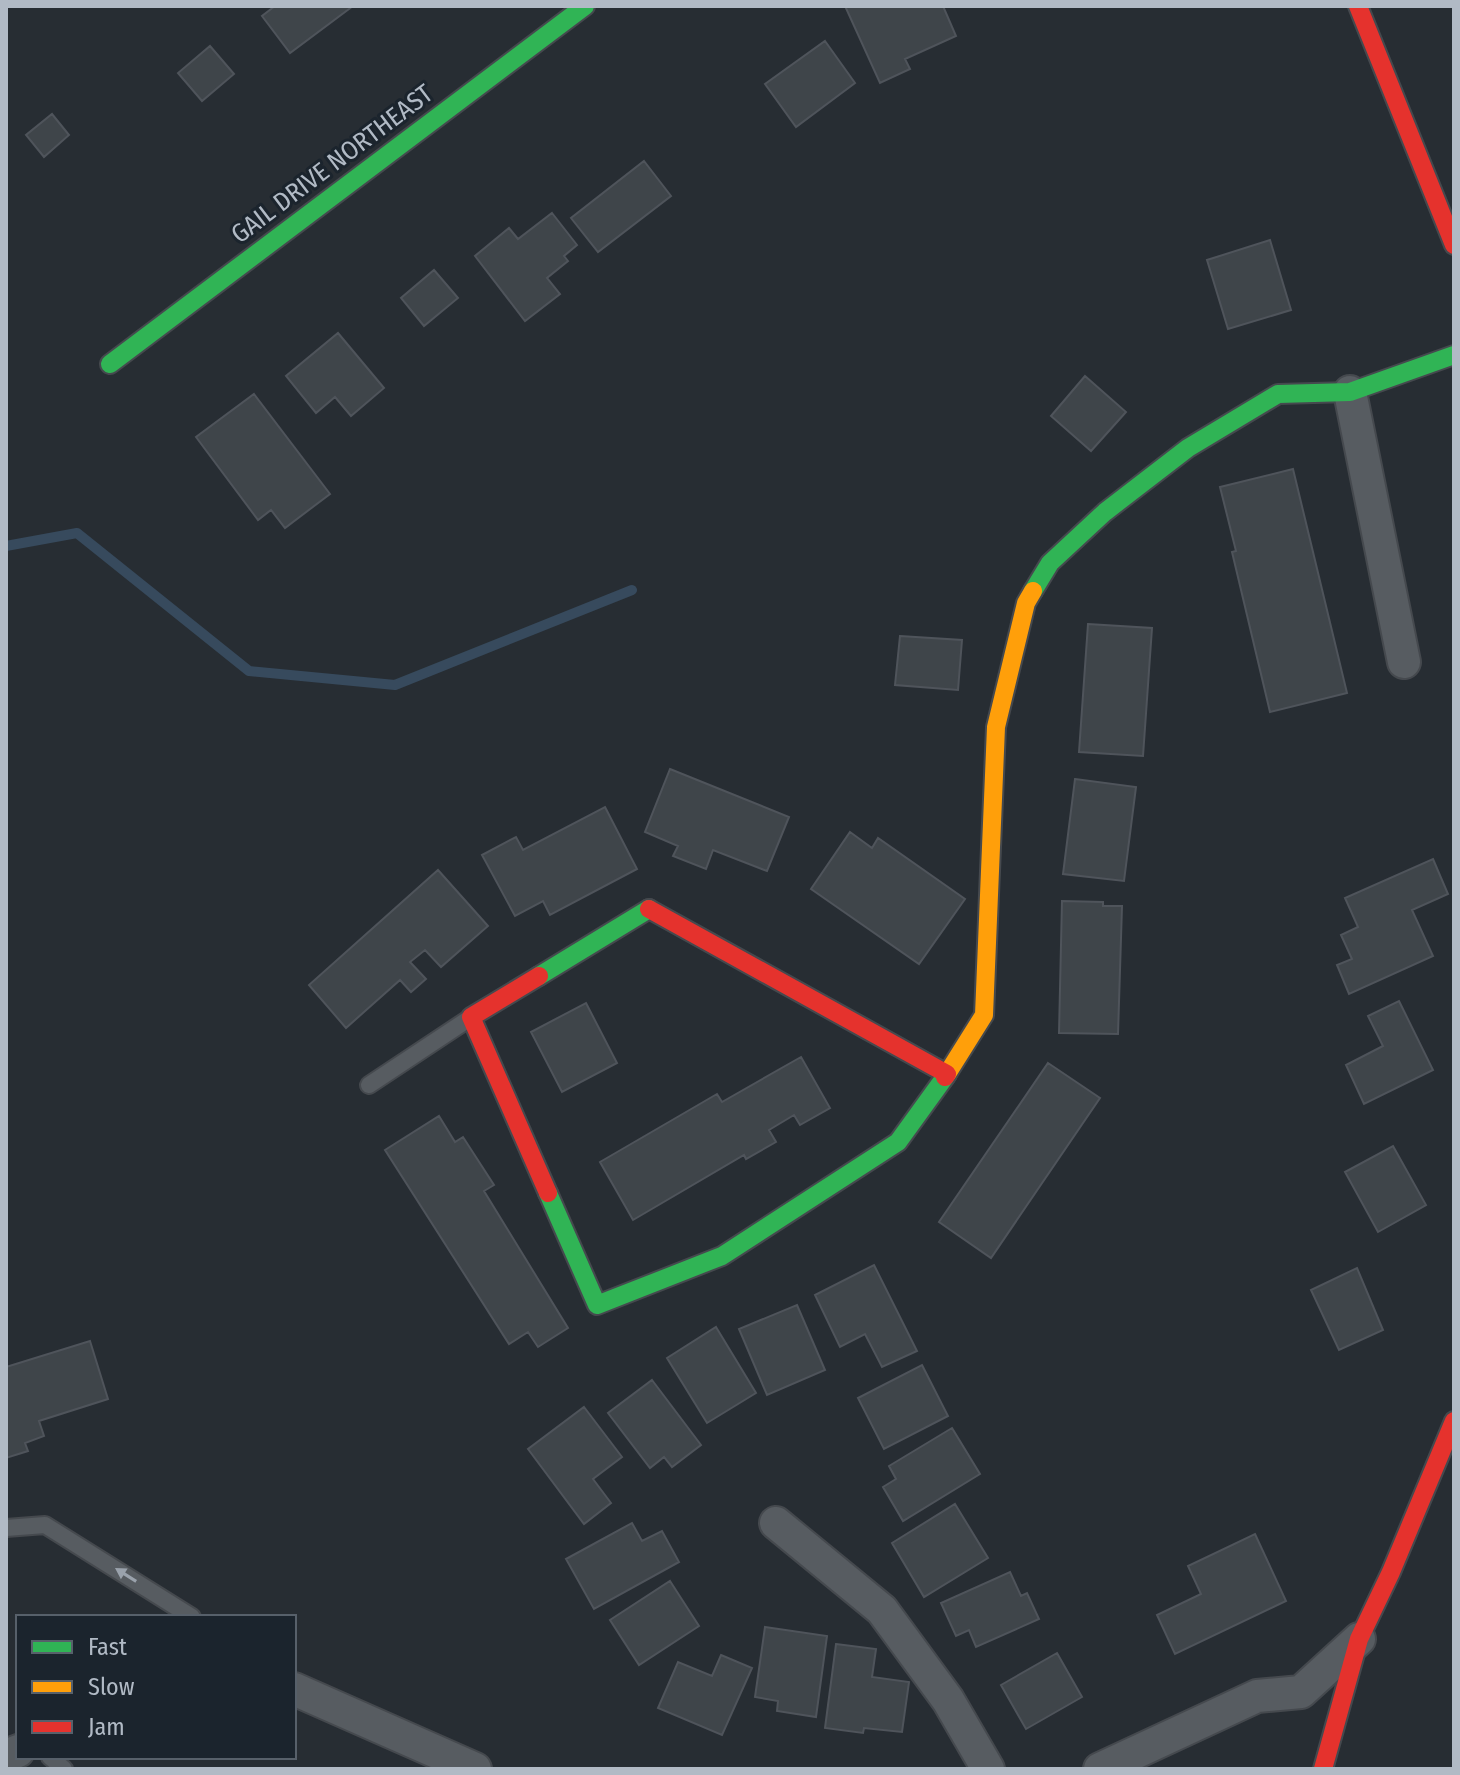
<svg xmlns="http://www.w3.org/2000/svg" width="1460" height="1775" viewBox="0 0 1460 1775" font-family="'Fira Sans Condensed',sans-serif">
  <style>
    .lines { fill: none; stroke-linecap: round; stroke-linejoin: round }
    .stream { stroke: #374a5d; stroke-width: 10 }
    .building { fill: #3f454a; stroke: #4f545b; stroke-width: 2 }
    .lane-casing { stroke: #45494e; stroke-width: 20 }
    .street-casing { stroke: #45494e; stroke-width: 36 }
    .fast-casing { stroke: #45494e; stroke-width: 22 }
    .slow-casing { stroke: #45494e; stroke-width: 22 }
    .jam-casing { stroke: #45494e; stroke-width: 22 }
    .lane { stroke: #575c61; stroke-width: 16 }
    .street { stroke: #575c61; stroke-width: 32 }
    .fast { stroke: #30b455; stroke-width: 18 }
    .slow { stroke: #ff9f0a; stroke-width: 18 }
    .jam { stroke: #e5322d; stroke-width: 18 }
    .oneway { fill: #9aa2ac }
    .labels { text-anchor: middle; dominant-baseline: central; stroke-width: 6; stroke-linejoin: round; paint-order: stroke }
    .street-label { font-size: 26px; fill: #b1bac5; stroke: #1b242d }
  </style>
  <rect width="100%" height="100%" fill="#272d33"/>
  <g class="lines">
    <!-- stream -->
    <path class="stream" d="M6 546 77 533 249 671 395 685 632 590"/>
  </g>
  <!-- building -->
  <path class="building" d="M275 6H353L290 53 262 16Z
    M845 6H943L956 36 905 59 910 69 880 83Z
    M825 41 855 83 796 127 765 84Z
    M210 46 234 74 202 101 178 73Z
    M52 114 69 135 44 157 26 135Z
    M644 161 671 196 598 252 571 218Z
    M552 213 577 245 564 256 568 261 547 278 560 294 525 321 475 256 509 228 518 239Z
    M1270 240 1291 310 1228 329 1207 260Z
    M434 270 458 298 424 326 401 298Z
    M338 333 384 388 351 416 335 397 316 413 286 376Z
    M1085 376 1126 412 1091 451 1051 416Z
    M254 394 330 494 285 528 271 510 258 520 196 437Z
    M1293 469 1347 693 1270 712 1232 552 1236 551 1220 487Z
    M1088 624 1152 628 1143 756 1079 752Z
    M900 636 962 640 958 690 895 685Z
    M670 769 789 817 767 871 713 850 706 869 673 856 678 846 645 832Z
    M1075 779 1136 787 1124 881 1063 874Z
    M605 807 637 869 550 915 543 901 515 916 482 855 516 837 523 850Z
    M850 832 872 848 878 838 965 899 919 964 811 889Z
    M1433 859 1448 894 1412 910 1433 956 1349 994 1337 965 1352 959 1341 935 1358 927 1345 898Z
    M438 870 488 926 441 967 425 950 410 962 426 979 411 992 400 980 346 1028 309 985Z
    M1062 901 1103 902V906H1122L1118 1034 1059 1033Z
    M1399 1001 1433 1070 1364 1104 1346 1065 1383 1046 1368 1016Z
    M586 1003 617 1063 562 1092 531 1032Z
    M801 1057 830 1108 800 1125 794 1115 769 1130 776 1142 746 1159 744 1155 633 1220 600 1162 717 1094 722 1102Z
    M1048 1063 1100 1098 991 1258 939 1222Z
    M439 1116 455 1142 463 1137 494 1185 484 1191 568 1328 538 1347 528 1332 509 1344 385 1150Z
    M1393 1146 1426 1205 1378 1232 1345 1172Z
    M874 1265 917 1351 882 1367 865 1334 840 1347 815 1295Z
    M1357 1268 1383 1330 1339 1350 1311 1290Z
    M797 1305 825 1370 767 1395 739 1329Z
    M716 1327 756 1393 707 1423 667 1358Z
    M90 1341 108 1399 39 1421 44 1436 25 1443 28 1451 6 1458V1367Z
    M922 1365 948 1416 884 1449 858 1398Z
    M652 1380 701 1445 672 1467 664 1457 650 1468 608 1413Z
    M584 1407 622 1457 593 1479 611 1503 584 1524 528 1449Z
    M952 1428 980 1474 903 1521 883 1487 896 1479 889 1466Z
    M955 1504 988 1558 924 1597 892 1543Z
    M632 1523 642 1541 662 1531 679 1562 594 1609 566 1559Z
    M1255 1534 1286 1601 1175 1654 1157 1615 1201 1594 1188 1566Z
    M1010 1572 1021 1596 1027 1593 1039 1619 976 1647 969 1630 956 1636 941 1603Z
    M670 1581 699 1626 639 1665 610 1620Z
    M765 1627 827 1636 816 1717 777 1711 778 1701 755 1697Z
    M836 1644 876 1649 872 1677 909 1682 902 1732 864 1728 863 1733 825 1728Z
    M1057 1653 1082 1697 1026 1729 1001 1685Z
    M721 1655 752 1668 722 1735 658 1708 678 1662 712 1676Z"/>
  <g class="lines">
    <defs>
      <path id="lane" d="M369 1085 470 1018
        M6 1528 45 1525 192 1617
        M50 1757 64 1769"/>
      <path id="street" d="M1350 392 1404 662
        M776 1523 882 1610 948 1700 988 1769
        M294 1689 475 1769
        M6 1756 18 1751
        M1100 1769 1257 1696 1301 1692 1359 1639"/>
      <path id="fast" d="M110 364 585 6
        M1033 591 1050 563 1105 512 1188 448 1278 394 1350 392 1454 355
        M539 976 649 909
        M548 1193 597 1305 722 1256 898 1142 945 1077"/>
      <path id="slow" d="M947 1074 984 1015 996 727 1026 603 1033 591"/>
      <path id="jam" d="M1358 6 1454 245
        M649 909 947 1074 945 1077
        M539 976 471 1017 548 1193
        M1323 1769 1359 1639 1391 1572 1454 1421"/>
    </defs>
    <!-- lane casing -->
    <use href="#lane" class="lane-casing"/>
    <!-- street casing -->
    <use href="#street" class="street-casing"/>
    <!-- fast casing -->
    <use href="#fast" class="fast-casing"/>
    <!-- slow casing -->
    <use href="#slow" class="slow-casing"/>
    <!-- jam casing -->
    <use href="#jam" class="jam-casing"/>
    <!-- lane -->
    <use href="#lane" class="lane"/>
    <!-- street -->
    <use href="#street" class="street"/>
    <!-- fast -->
    <use href="#fast" class="fast"/>
    <!-- slow -->
    <use href="#slow" class="slow"/>
    <!-- jam -->
    <use href="#jam" class="jam"/>
  </g>
  <!-- one-way arrows -->
  <defs><path id="oneway-solid" d="M-6-.8H1V-3.2L6.5 0L1 3.2V.8H-6Z" transform="scale(2)"/></defs>
  <use class="oneway" href="#oneway-solid" transform="translate(126 1575) rotate(-148)"/>
  <g class="labels">
    <!-- street labels -->
    <g class="street-label">
      <text transform="translate(332 164) rotate(-37)">GAIL DRIVE NORTHEAST</text>
    </g>
  </g>
  <!-- border -->
  <rect width="1460" height="1775" fill="none" stroke="#b1bac5" stroke-width="16"/>
  <!-- legend -->
  <rect x="16" y="1615" width="280" height="144" fill="#1b242d" stroke="#57606a" stroke-width="2"/>
  <rect x="32" y="1641" width="40" height="12" fill="#30b455" stroke="#57606a" stroke-width="2"/>
  <text x="88" y="1655" font-size="24" fill="#b1bac5">Fast</text>
  <rect x="32" y="1681" width="40" height="12" fill="#ff9f0a" stroke="#57606a" stroke-width="2"/>
  <text x="88" y="1695" font-size="24" fill="#b1bac5">Slow</text>
  <rect x="32" y="1721" width="40" height="12" fill="#e5322d" stroke="#57606a" stroke-width="2"/>
  <text x="88" y="1735" font-size="24" fill="#b1bac5">Jam</text>
</svg>
